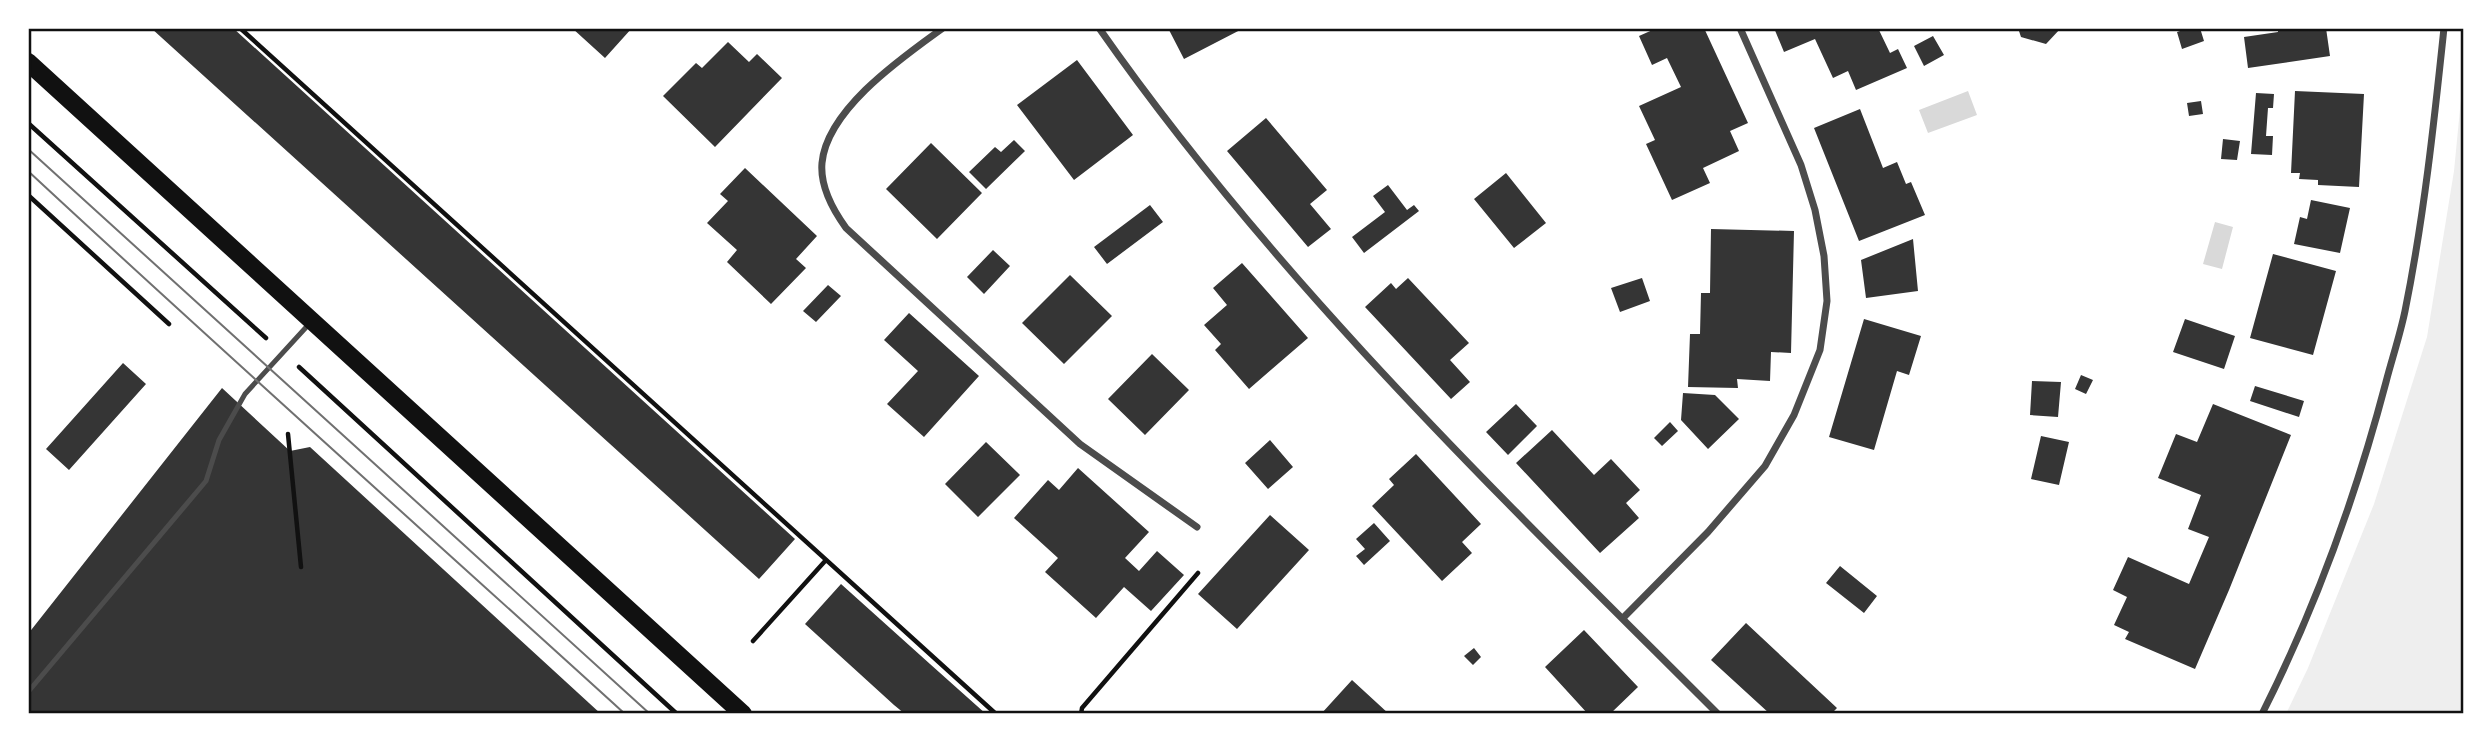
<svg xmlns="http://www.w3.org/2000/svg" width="2492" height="742" viewBox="0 0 2492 742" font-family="Quicksand,sans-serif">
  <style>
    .green { fill: #eee }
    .water { fill: #d9d9d9 }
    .building { fill: #353535 }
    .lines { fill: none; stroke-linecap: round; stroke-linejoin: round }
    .path { stroke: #111; stroke-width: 4.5 }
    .service { stroke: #4c4c4c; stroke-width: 5 }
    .minor { stroke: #4c4c4c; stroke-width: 7 }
    .primary { stroke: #111; stroke-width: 18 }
    .tram { stroke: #707070; stroke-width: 2 }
    .neatline { fill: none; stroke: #111; stroke-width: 2.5 }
  </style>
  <rect width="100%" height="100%" fill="#fff"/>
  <!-- green -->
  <path class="green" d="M2464 68V714H2286L2308 668 2374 504 2427 337 2454 171Z"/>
  <!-- water -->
  <path class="water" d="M1968 91 1977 115 1928 133 1919 110Z
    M2215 222 2233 227 2222 269 2203 264Z"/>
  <!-- building -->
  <path class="building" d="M151 28H233L795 539 759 579Z
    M572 28H632L605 58Z
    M1168 28H1244L1184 59Z
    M1657 28H1704L1748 123 1730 131 1739 151 1703 168 1710 183 1672 200 1646 144 1655 140 1639 106 1681 87 1667 58 1652 65 1639 36Z
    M1774 28H1878L1890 53 1898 49 1907 68 1856 90 1848 71 1833 78 1815 39 1784 52Z
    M2018 28H2061L2046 44 2021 37Z
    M2189 28H2200L2204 41 2182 49 2177 32Z
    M2278 28H2326L2330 56 2248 68 2244 37 2278 32Z
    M1933 36 1944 55 1924 66 1914 46Z
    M728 42 749 62 757 54 782 78 715 147 663 96 696 63 702 68Z
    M1077 60 1133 135 1074 180 1017 105Z
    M2295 91 2364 94 2359 187 2318 185V180L2299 179 2300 173H2291Z
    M2256 93 2274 94 2273 108H2268L2266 136H2273L2272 155 2251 154Z
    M2201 101 2203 114 2189 116 2187 103Z
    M1860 109 1883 168 1897 162 1906 184 1911 182 1925 215 1859 241 1814 128Z
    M1266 118 1327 190 1310 204 1331 229 1308 247 1227 151Z
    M2223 139 2240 141 2237 160 2221 159Z
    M1014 140 1025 151 986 189 969 172 995 147 1001 152Z
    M931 143 982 193 937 239 886 189Z
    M745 168 817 236 796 259 806 268 771 304 727 262 737 250 707 223 728 201 720 194Z
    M1506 173 1546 223 1514 248 1474 199Z
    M1388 185 1407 210 1414 205 1419 211 1364 253 1352 237 1385 212 1373 196Z
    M2311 200 2350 208 2340 253 2294 244 2300 217 2307 219Z
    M1150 205 1163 222 1107 264 1094 247Z
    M1711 229 1794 231 1791 353 1771 352 1770 381 1737 379 1738 388 1688 387 1690 334H1700L1701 293H1710Z
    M1913 239 1918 291 1866 298 1861 260Z
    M993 250 1010 266 984 294 967 277Z
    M2273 254 2336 271 2313 355 2250 338Z
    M1242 263 1308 338 1249 389 1215 350 1221 344 1204 325 1227 305 1213 288Z
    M1070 275 1112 316 1064 364 1022 323Z
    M1408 278 1469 343 1450 360 1470 382 1451 399 1365 307 1391 283 1396 289Z
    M1642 278 1650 301 1620 312 1611 288Z
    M828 285 841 296 816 322 803 311Z
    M909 313 979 376 924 437 887 404 918 371 884 340Z
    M1864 319 1921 336 1909 375 1897 371 1874 450 1829 437Z
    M2185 319 2235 336 2224 369 2173 352Z
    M1152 354 1189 390 1145 435 1108 399Z
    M123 363 146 384 69 470 46 449Z
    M2081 375 2093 380 2086 394 2075 389Z
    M2032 381 2061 382 2058 417 2030 415Z
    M2255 386 2304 401 2299 417 2250 401Z
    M222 388 290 451 310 447 601 714H28V634Z
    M1683 393 1715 395 1739 419 1708 449 1681 420Z
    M1516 404 1537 426 1508 455 1486 432Z
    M2213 404 2291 435 2229 590 2195 669 2125 639 2129 632 2114 625 2127 597 2113 590 2128 557 2189 584 2209 537 2188 529 2201 495 2158 478 2176 434 2197 442Z
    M1670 422 1678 431 1662 446 1654 438Z
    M1552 430 1594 475 1611 459 1640 490 1626 503 1639 518 1600 553 1516 463Z
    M2041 436 2069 442 2059 485 2031 479Z
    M1270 440 1293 467 1268 489 1245 463Z
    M986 442 1020 475 978 517 945 484Z
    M1416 454 1481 524 1462 542 1472 553 1442 581 1372 506 1394 485 1389 479Z
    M1078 468 1149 532 1125 558 1139 571 1157 551 1184 575 1151 611 1124 587 1096 618 1045 572 1058 558 1014 518 1048 480 1059 490Z
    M1270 515 1309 550 1237 629 1198 594Z
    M1374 523 1390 541 1364 565 1356 556 1365 549 1356 539Z
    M1840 566 1877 596 1864 613 1826 583Z
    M841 584 930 664 986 714H905L894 705 805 624Z
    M1746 623 1837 708 1831 714H1770L1711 660Z
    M1584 630 1638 687 1610 714H1588L1545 667Z
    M1474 648 1481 657 1473 665 1464 656Z
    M1352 680 1389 714H1321Z"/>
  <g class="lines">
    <!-- path -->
    <path class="path" d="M240 28 996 714
      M28 123 266 338
      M28 195 169 324
      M299 367 677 714
      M288 434 301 567
      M753 641 826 560
      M1081 714 1082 708 1198 573"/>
    <!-- service -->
    <path class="service" d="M28 692 206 481 219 440 245 394 310 323"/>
    <!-- minor -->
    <path class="minor" d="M943 28C903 57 827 109 822 163 820 186 833 210 846 228L1080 444 1197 527
      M1099 28C1276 281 1501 497 1718 714
      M1623 618 1708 532 1765 466 1794 415 1820 350 1827 301 1824 256 1815 210 1801 165 1740 28
      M2262 714C2315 609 2356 496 2386 382 2392 359 2400 335 2405 311 2424 217 2434 123 2444 28"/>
    <!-- primary -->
    <path class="primary" d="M28 62 743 714"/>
    <!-- tram -->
    <path class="tram" d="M28 149 650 714
      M28 171C225 354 426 533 625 714"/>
  </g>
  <!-- border -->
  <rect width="2492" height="742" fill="none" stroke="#ffffff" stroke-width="60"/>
  <rect x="30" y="30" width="2432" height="682" class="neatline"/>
</svg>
